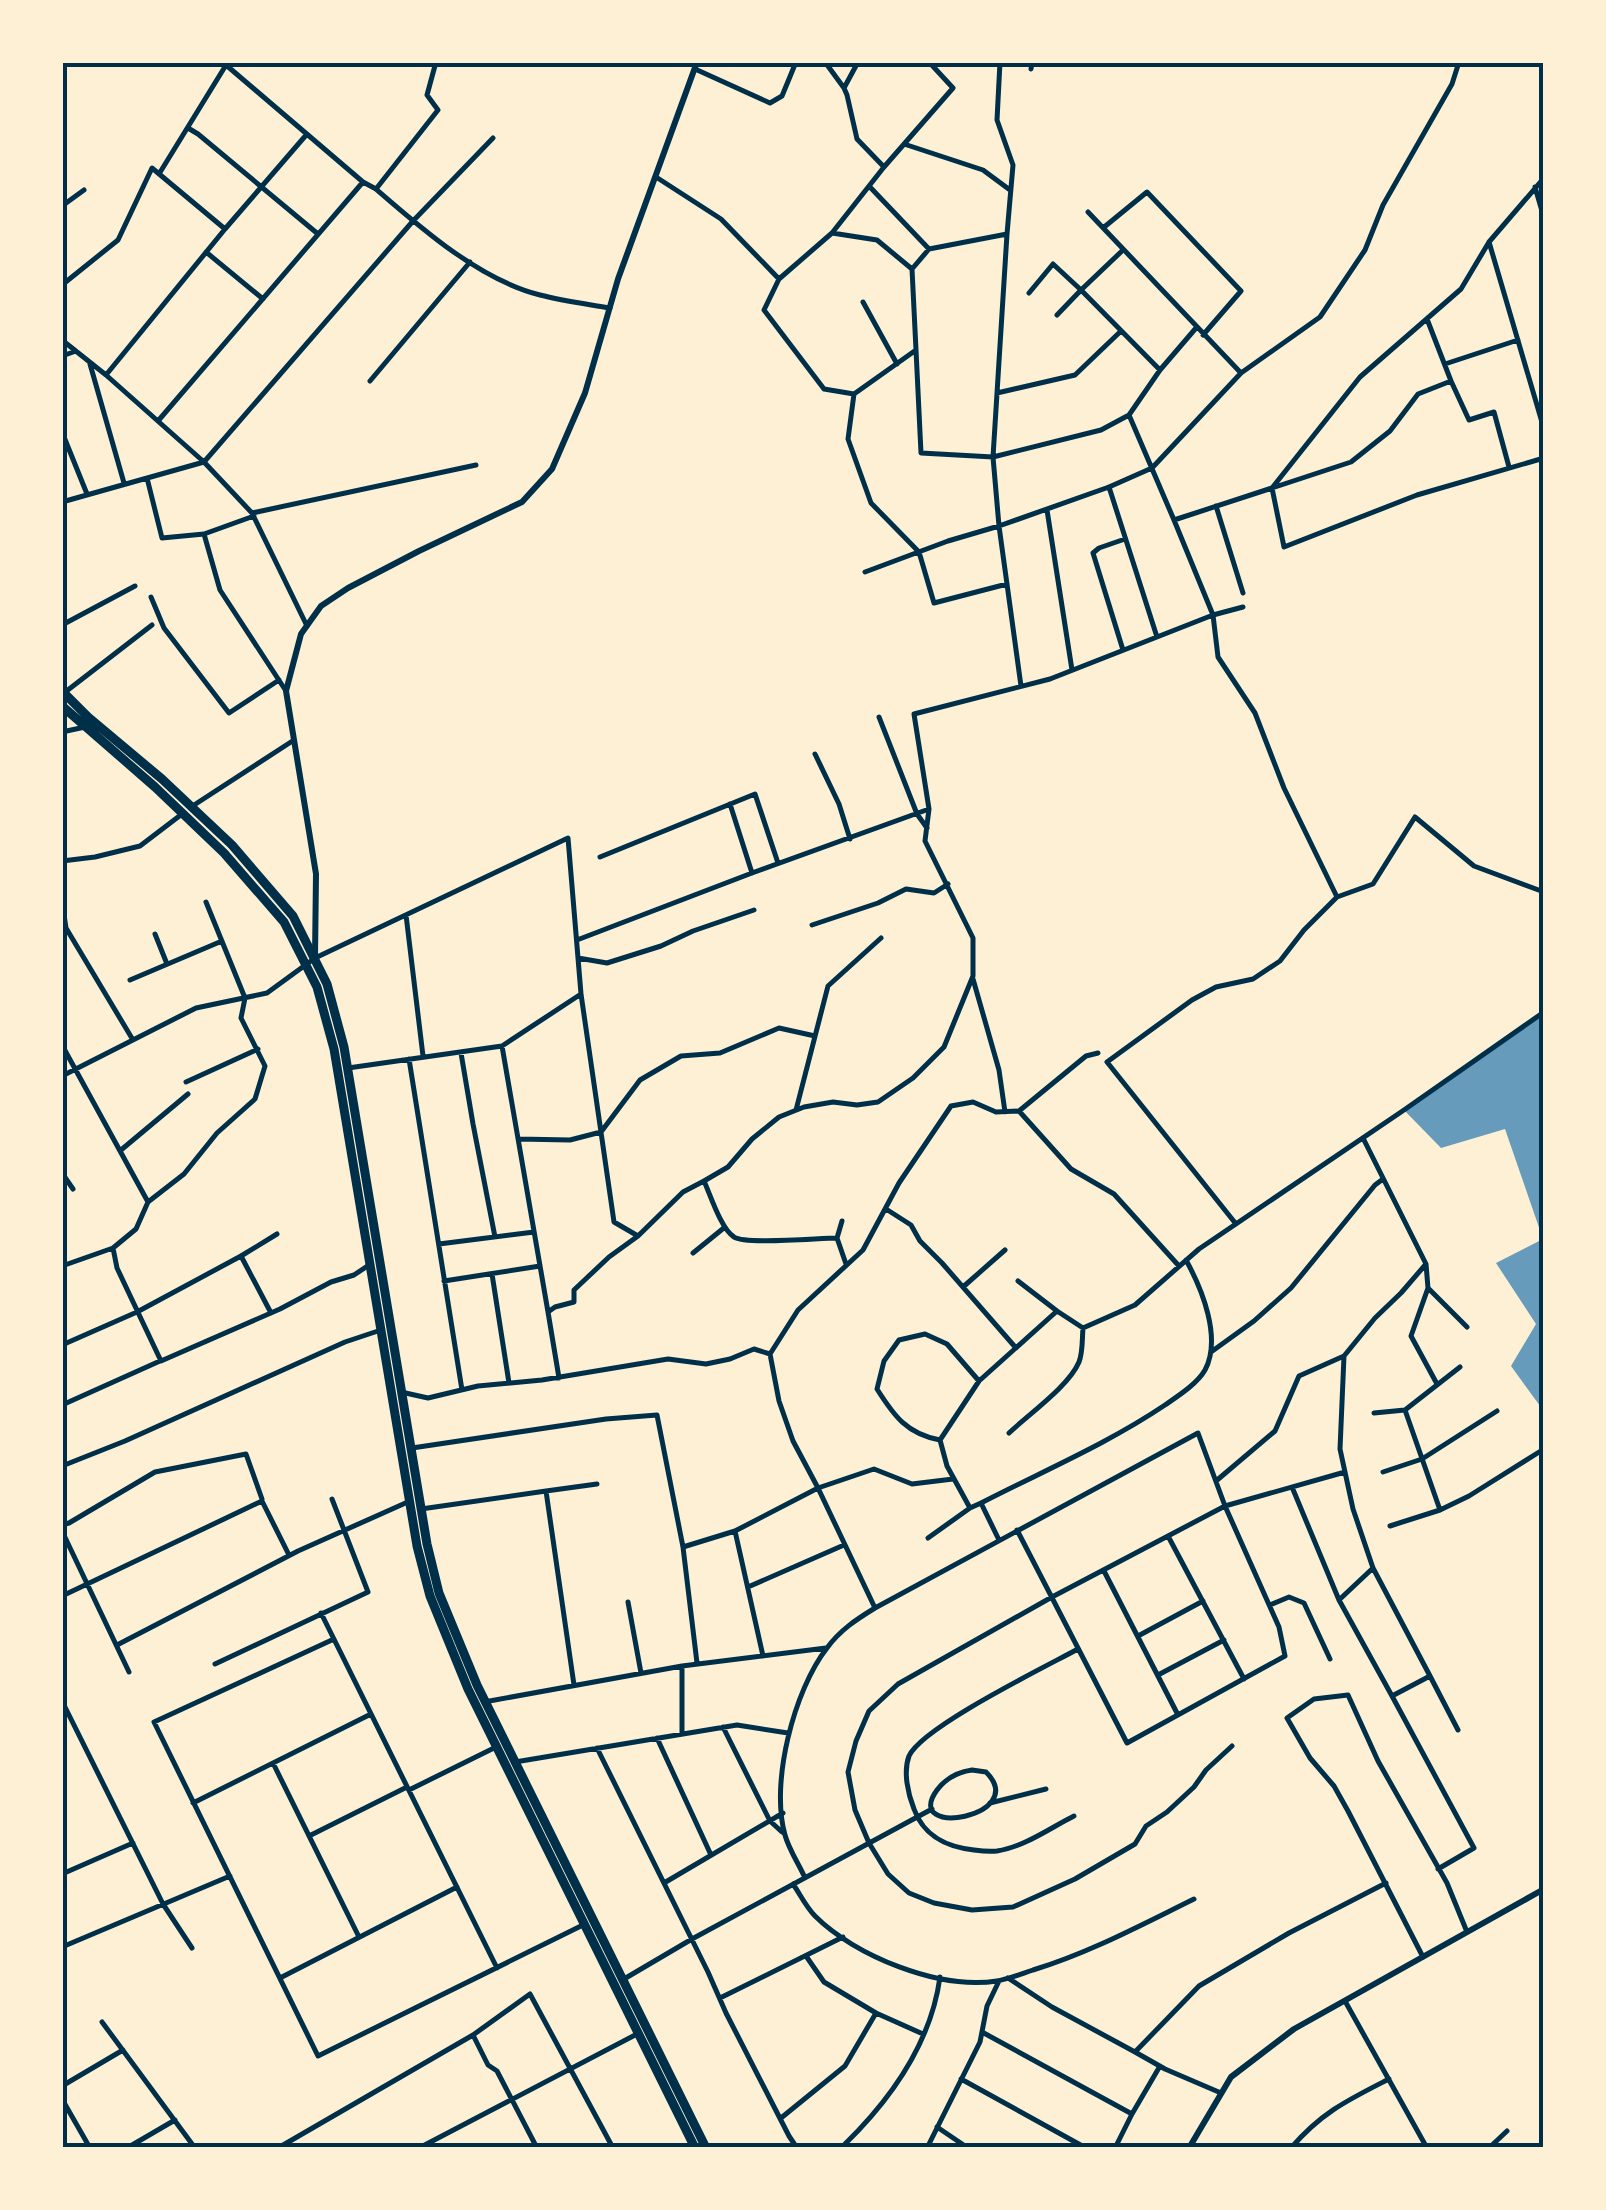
<svg xmlns="http://www.w3.org/2000/svg" width="1606" height="2210" viewBox="0 0 1606 2210" font-family="'Source Sans 3',sans-serif">
  <style>
    .water { fill: #669bbc }
    .lines { fill: none; stroke-linecap: round; stroke-linejoin: round }
    .minor { stroke: #003049; stroke-width: 5 }
    .tertiary { stroke: #003049; stroke-width: 6 }
    .trunk { stroke: #003049; stroke-width: 9 }
    .neatline { fill: none; stroke: #003049; stroke-width: 4 }
  </style>
  <rect width="100%" height="100%" fill="#fdf0d5"/>
  <!-- water -->
  <path class="water" d="M1543 1011V1410L1511 1366 1536 1324 1496 1263 1543 1239 1505 1129 1441 1148 1404 1110Z"/>
  <g class="lines">
    <!-- minor -->
    <path class="minor" d="M436 62 427 95 438 110 376 189C422 229 480 280 540 295 563 301 587 304 610 308
      M825 62 844 88 858 62
      M1000 62 997 120 1013 165 1007 234
      M695 69 770 103 782 96 796 62
      M1031 69 1032 62
      M844 88 847 95 857 139 884 167 953 88 929 62
      M188 128 198 134 318 234
      M904 144 983 170 1010 190
      M159 174 226 65 363 182 376 189
      M656 177 721 219 779 279 832 233 877 240 912 269 929 249 1007 234 993 457 921 453 916 350
      M869 186 929 249
      M1535 187 1544 218
      M62 206 84 190
      M1088 212 1241 373 1152 468 1109 487 999 526 993 457 1101 430 1129 415 1174 520
      M1103 228 1147 192 1241 291 1203 335
      M225 229 307 134
      M832 233 884 167
      M1489 242 1544 429
      M1123 250 1081 290 1160 370
      M206 252 263 299
      M779 279 764 310 824 389 854 394 916 350 912 269
      M62 285 118 240 152 168 225 229 106 375 62 340
      M1029 293 1053 264 1081 290 1057 315
      M863 302 897 364
      M1427 319 1451 381 1418 394 1390 431 1351 462 1272 488 1284 547 1417 495 1544 458
      M62 356 76 351
      M90 364 124 483
      M1445 364 1518 340
      M1241 373 1320 317 1365 250 1383 205 1452 84 1459 62
      M106 375 204 462 252 513 307 626
      M370 381 470 262
      M1451 381 1469 420 1494 412 1509 467
      M997 393 1075 375 1121 331
      M854 394 848 439 871 503 919 552 934 603 1007 584
      M1129 415 1160 370 1196 328
      M158 421 363 182
      M62 432 87 494
      M147 478 162 538 204 534
      M1109 487 1157 637
      M62 502 204 462 413 221 493 138
      M1216 506 1243 593
      M1047 510 1072 670
      M252 513 476 465
      M254 516 204 534 220 590 286 691
      M865 572 948 541 999 526 1021 686
      M151 597 164 628 229 713 279 680
      M62 625 135 586
      M1123 650 1093 553 1099 548 1125 539
      M64 693 152 625
      M879 717 917 814 927 828
      M62 732 85 727
      M815 754 839 804 850 839
      M730 804 752 873
      M191 807 294 740
      M600 857 755 794 778 863
      M62 861 95 857 140 846 182 814
      M1337 897 1373 884 1415 817 1474 866 1544 892
      M62 901 66 928 133 1040
      M406 915 423 1056
      M812 925 878 903 906 889 934 893 948 884
      M155 934 167 964
      M577 940 752 873 929 809
      M578 958 607 963 661 946 693 931 754 910
      M973 979 999 1070 1005 1112
      M130 980 222 941
      M62 1045 148 1202
      M502 1046 548 1312
      M461 1053 473 1124 495 1237
      M409 1059 462 1390
      M348 1068 502 1046 581 994 614 1222 638 1236
      M62 1076 196 1008 267 993 315 958 568 838 581 994
      M186 1082 258 1049
      M796 1110 828 986 881 938
      M1019 1111 1086 1056 1098 1053
      M1363 1138 1426 1264 1401 1293 1375 1318 1344 1356 1340 1449 1353 1509 1373 1568 1430 1676
      M518 1139 570 1140 601 1132 640 1080 681 1056 720 1053 779 1028 815 1036
      M121 1150 188 1094
      M62 1173 73 1189
      M704 1181 728 1167 752 1139 779 1117 804 1107 833 1102 857 1105 878 1102 913 1078 944 1047 973 976V938L925 841 929 809 914 714 1050 679 1213 615 1174 520 1272 488 1360 377 1461 289 1489 242 1544 178
      M886 1209 911 1225 920 1241 942 1263 1016 1348
      M842 1221 837 1238 846 1264
      M1236 1224 1107 1062 1192 1000 1216 987 1253 979 1280 961 1304 930 1337 897 1284 788 1255 713 1218 657 1213 615 1243 607
      M439 1244 534 1232
      M113 1248 136 1229 148 1202 184 1174 217 1133 255 1099 265 1066 241 1018 245 998 206 902
      M693 1253 725 1227
      M241 1256 277 1234
      M1426 1264 1428 1288 1411 1336 1437 1384
      M62 1266 113 1248 117 1268 161 1361 280 1309 331 1282 354 1275 369 1265
      M492 1274 509 1383
      M444 1281 540 1266
      M1018 1281 1057 1311
      M963 1287 1005 1250
      M1428 1288 1467 1327
      M62 1345 137 1312 241 1256 271 1313
      M1211 1352 1254 1321 1291 1288 1375 1185 1383 1179
      M559 1378 548 1312 555 1307 574 1302V1290L609 1257 638 1236 683 1192 704 1181C710 1194 721 1229 734 1237 745 1245 819 1238 837 1238
      M401 1392 428 1398 478 1386 542 1380 668 1359 706 1364 730 1359 754 1349 770 1354
      M62 1405 160 1361
      M1374 1413 1405 1410
      M1009 1433C1029 1414 1069 1386 1079 1362 1083 1352 1082 1339 1083 1328
      M940 1440C907 1434 894 1416 877 1389L884 1361 899 1340 925 1334 947 1344 979 1381
      M412 1448 606 1419 657 1415 683 1547
      M62 1466 125 1441 345 1342 381 1330
      M1383 1472 1422 1459 1497 1411
      M1216 1481 1275 1431 1299 1376 1344 1356
      M1292 1487 1339 1600
      M981 1503C1043 1471 1107 1444 1165 1405 1178 1396 1197 1384 1205 1370 1222 1338 1202 1289 1186 1260
      M421 1509 546 1491
      M1440 1510 1405 1410 1460 1367
      M62 1525 69 1523 155 1472 246 1454 262 1499
      M1390 1526 1440 1510 1469 1496 1544 1449
      M62 1531 129 1672
      M1168 1536 1244 1679
      M928 1538 970 1508
      M999 1540 981 1503 970 1508 947 1466 940 1440 979 1381 1057 1311 1083 1328 1135 1305 1199 1249 1404 1110 1544 1012
      M1373 1568 1339 1600 1392 1696
      M1104 1571 1178 1715
      M748 1587 844 1545
      M62 1596 262 1501 289 1555
      M628 1602 641 1673
      M1270 1605 1289 1597 1304 1603 1330 1659
      M875 1608 818 1488 793 1441 779 1401 770 1354 798 1310 863 1250 899 1183 951 1106 973 1102 996 1112 1019 1111 1071 1169 1114 1194 1179 1266
      M321 1613 497 1968
      M1138 1636 1203 1601
      M334 1639 154 1722 318 2056 583 1925
      M117 1645 298 1551 410 1501
      M763 1656 735 1531 818 1488 874 1469 912 1484 953 1479
      M697 1663 683 1547 735 1531
      M215 1664 368 1592 332 1499
      M1158 1675 1224 1640
      M574 1685 546 1491 597 1484
      M62 1701 163 1904 192 1948
      M484 1702 682 1666 826 1648
      M723 1727 770 1821 782 1832
      M682 1733V1666
      M657 1738 711 1855
      M1232 1746 1206 1770 1194 1787 1167 1812 1146 1826 1135 1844 1075 1879 1013 1907 972 1910 934 1903 909 1893 888 1874 869 1843 855 1810 848 1772 856 1741 869 1711 898 1684 1052 1597 1225 1506 1345 1472
      M597 1748 708 1972 726 2013 789 2136 797 2148
      M515 1762 737 1725 788 1733
      M273 1763 359 1937
      M972 1770 986 1772C1031 1817 901 1839 937 1790 946 1778 958 1772 972 1770Z
      M409 1790 496 1747
      M193 1803 371 1714
      M990 1803 1046 1789
      M1074 1816C1050 1828 1024 1847 997 1851 989 1852 981 1851 974 1850 947 1847 924 1837 914 1809 908 1794 903 1772 909 1756 922 1727 1045 1667 1078 1649
      M309 1836 407 1787
      M1438 1869 1474 1848 1392 1696 1430 1676 1458 1730
      M62 1874 133 1843
      M805 1878C799 1864 789 1850 785 1835 770 1783 794 1690 827 1648 840 1630 857 1619 875 1608L1198 1433 1225 1506 1279 1627 1285 1656 1127 1743 1017 1530
      M664 1883 783 1813
      M793 1884C800 1894 806 1907 815 1916 855 1956 939 1990 997 1981 1009 1979 1021 1974 1033 1970 1089 1953 1141 1925 1194 1899
      M62 1947 230 1876
      M806 1956 824 1982 876 2013 923 2034
      M1423 1957 1348 1811 1334 1786 1310 1758 1287 1718 1314 1699 1348 1695 1378 1761 1447 1883 1467 1932
      M280 1978 457 1887
      M1008 1978 1052 2007 1135 2052
      M624 1979 692 1939 932 1809
      M720 1998 843 1937
      M1345 2001 1427 2148
      M102 2022 195 2148
      M982 2032 1132 2114 1160 2066
      M473 2035 488 2065 497 2071 537 2148
      M961 2079 1086 2148
      M62 2086 123 2050
      M1221 2093 1165 2069 1135 2052 1199 1986 1289 1933 1386 1883
      M62 2099 90 2148
      M781 2118 845 2066 876 2013
      M937 2127 968 2148
      M845 2144C891 2099 931 2043 940 1977
      M127 2148 175 2120
      M278 2148 473 2035 530 1994 613 2148
      M419 2148 637 2034
      M841 2148 845 2144 852 2148
      M927 2148 980 2042 987 2006 999 1981
      M1115 2148 1132 2114
      M1291 2148C1322 2112 1348 2100 1389 2079
      M1489 2148 1507 2131"/>
    <!-- tertiary -->
    <path class="tertiary" d="M315 957 316 874 286 691 301 634 321 606 348 588 419 551 522 502 552 469 585 393 618 279 697 62
      M1189 2148 1231 2077 1294 2029 1544 1889"/>
    <!-- trunk -->
    <path class="trunk" d="M62 691 88 717 162 779 232 845 293 916 327 984 344 1047 427 1544 439 1593 477 1685 706 2148
      M62 706 155 787 224 853 284 922 317 987 334 1049 417 1546 430 1596 468 1689 695 2148"/>
  </g>
  <!-- border -->
  <rect width="1606" height="2210" fill="none" stroke="#fdf0d5" stroke-width="130"/>
  <rect x="65" y="65" width="1476" height="2080" class="neatline"/>
</svg>
